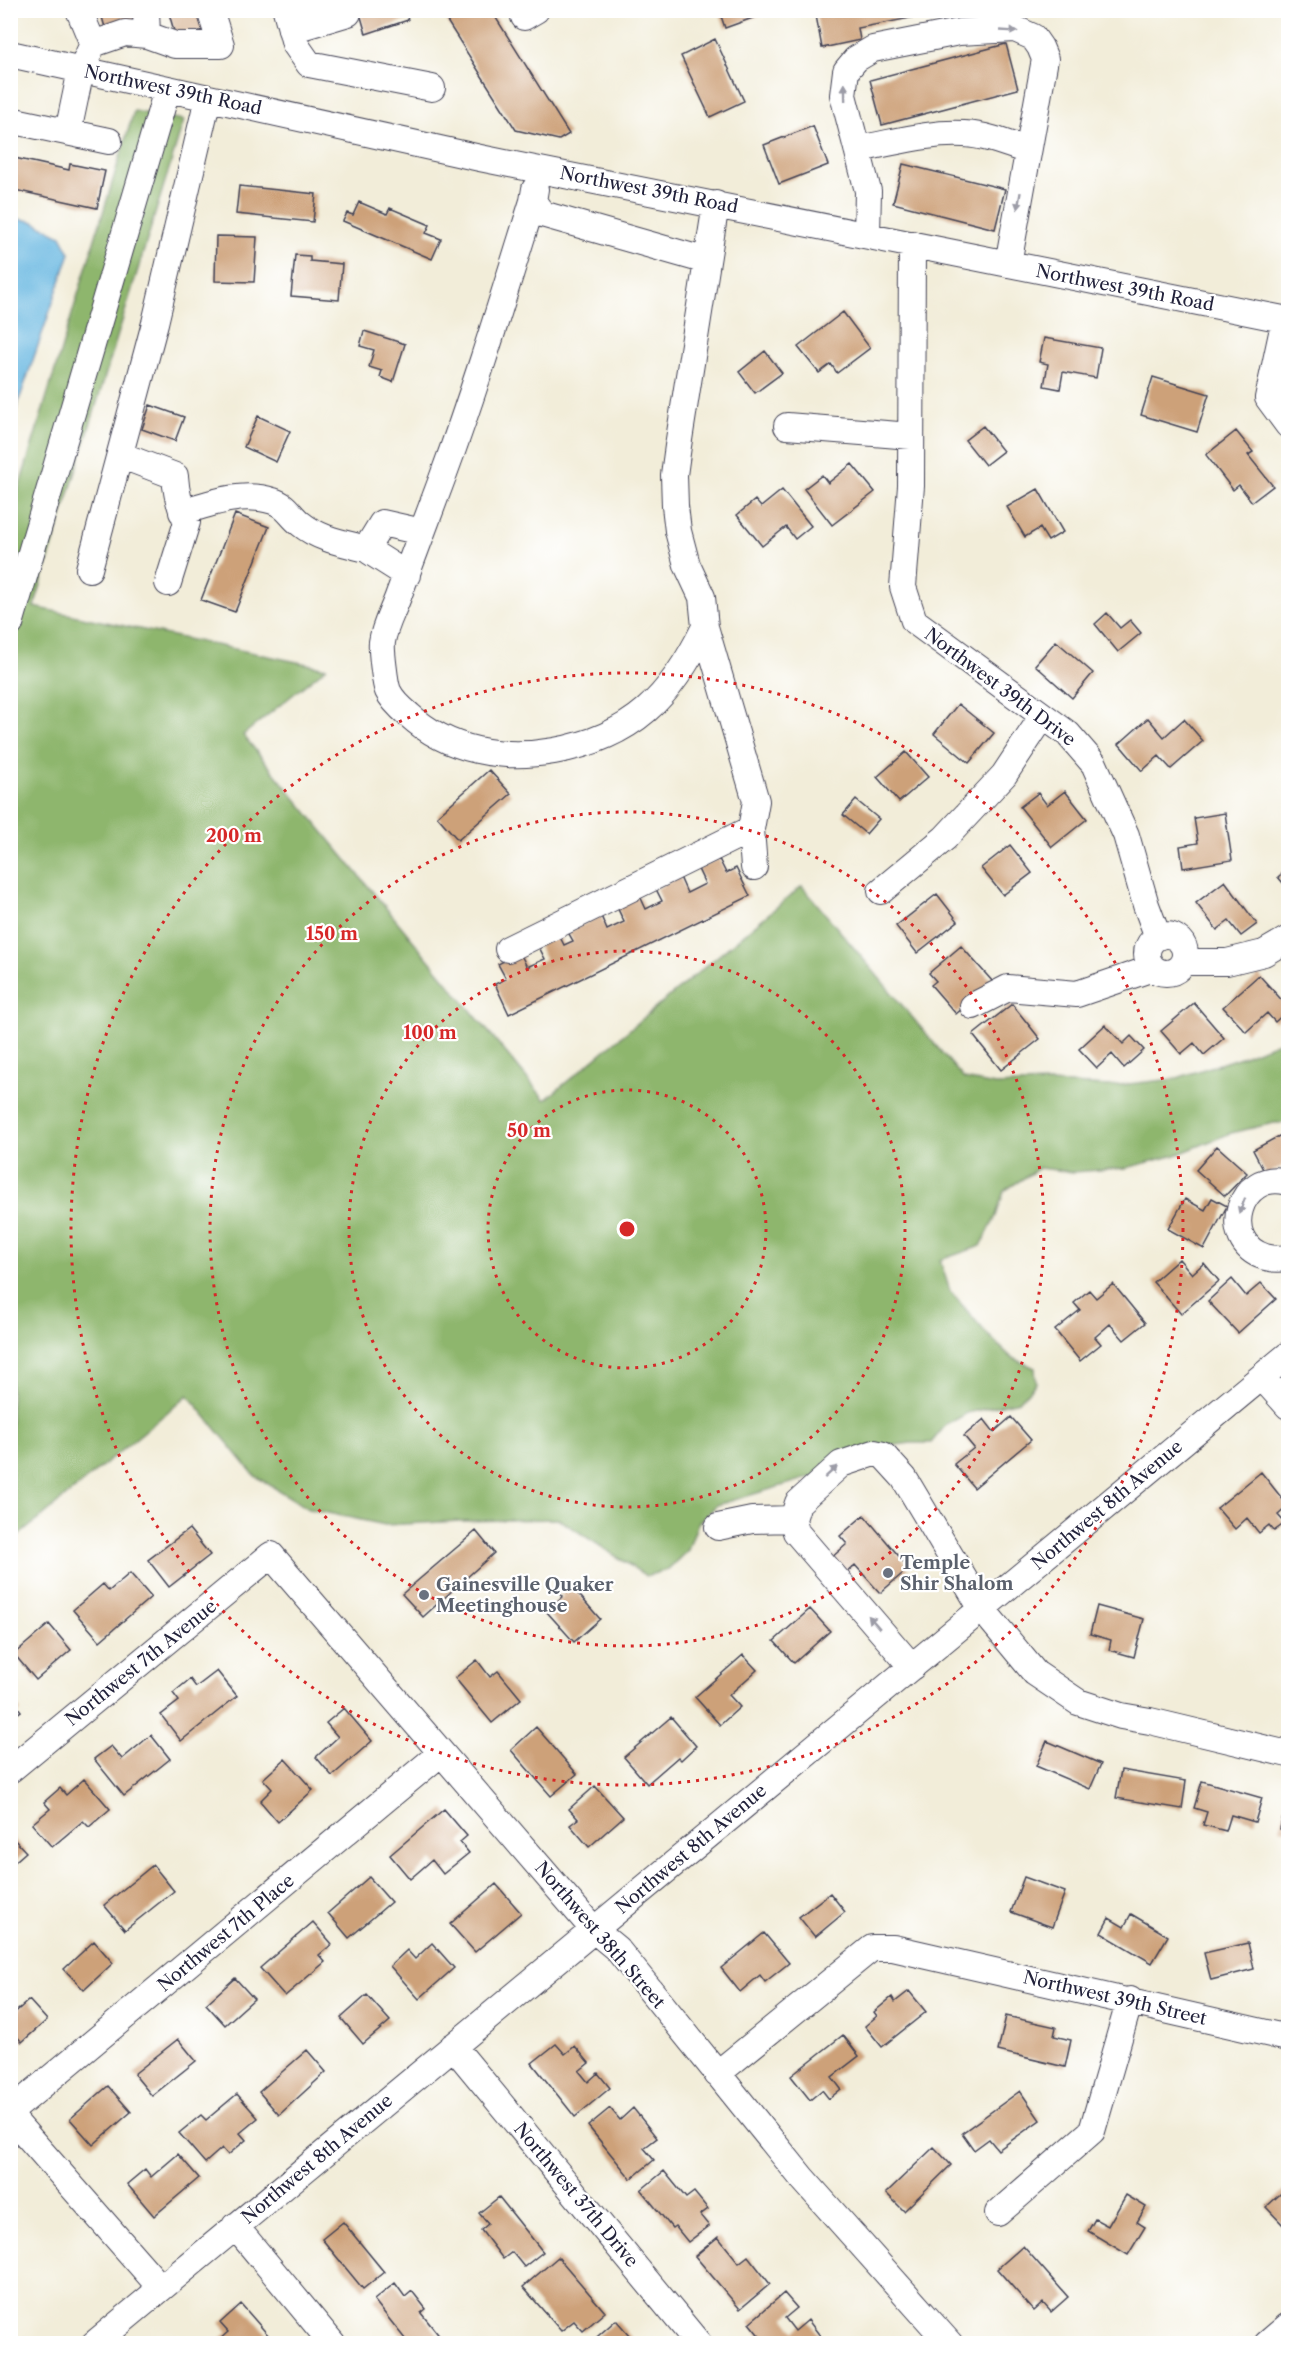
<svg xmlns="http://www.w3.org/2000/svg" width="1299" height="2354" viewBox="0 0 1299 2354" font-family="'Libre Caslon Text',serif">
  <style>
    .forest { fill: #8eb66d; stroke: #586c54; stroke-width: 1.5 }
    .water { fill: #65b6e0; stroke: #446c8e; stroke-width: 1.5 }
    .building { fill: #cda179 }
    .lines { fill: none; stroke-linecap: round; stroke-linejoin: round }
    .minor-casing { stroke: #414053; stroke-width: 28 }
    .minor { stroke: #fff; stroke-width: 26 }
    .oneway { fill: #9c9ca7 }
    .ring { fill: none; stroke: #d62828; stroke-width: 3; stroke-dasharray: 3 6 }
    .worship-dot { fill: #6b7280; stroke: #fff; stroke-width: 2 }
    .labels { text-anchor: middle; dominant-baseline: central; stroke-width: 4.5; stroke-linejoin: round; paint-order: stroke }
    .street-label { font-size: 18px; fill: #22223b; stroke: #fff }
    .worship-label { font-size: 18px; font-weight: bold; fill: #5b616d; stroke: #fff; text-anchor: start }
    .centre { fill: #d62828; stroke: #fff; stroke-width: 3 }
    .ring-label { font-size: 18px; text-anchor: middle; font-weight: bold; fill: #d62828; stroke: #fff; stroke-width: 4.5; stroke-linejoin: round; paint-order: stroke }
  </style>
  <rect width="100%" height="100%" fill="#fff"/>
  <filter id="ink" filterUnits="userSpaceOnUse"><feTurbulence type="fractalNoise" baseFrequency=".0167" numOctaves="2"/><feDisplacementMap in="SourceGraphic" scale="12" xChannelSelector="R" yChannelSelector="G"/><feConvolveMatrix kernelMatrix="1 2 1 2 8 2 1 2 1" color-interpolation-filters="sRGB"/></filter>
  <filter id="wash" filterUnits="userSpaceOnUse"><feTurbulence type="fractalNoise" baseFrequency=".008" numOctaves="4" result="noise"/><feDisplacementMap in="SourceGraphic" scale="24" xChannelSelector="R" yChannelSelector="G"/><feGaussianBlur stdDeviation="1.35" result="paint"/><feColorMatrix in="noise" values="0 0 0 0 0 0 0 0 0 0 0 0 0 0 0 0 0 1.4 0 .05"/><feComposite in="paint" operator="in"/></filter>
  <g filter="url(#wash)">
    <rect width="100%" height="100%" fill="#f2edd9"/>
    <!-- forest -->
    <path class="forest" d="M134 111 184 120 34 607 326 668 243 735 545 1100 802 886 964 1079 995 1085 1049 1083 1110 1086 1174 1079 1244 1056 1288 1038V1123H1274L1231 1133 1176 1155 1126 1168 1073 1172 1039 1168 1004 1191 996 1216 981 1246 940 1260 950 1291 987 1334 1011 1357 1035 1368 1036 1383 1019 1401 967 1413 945 1426 931 1443H911L875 1448 815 1476 717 1505 698 1523 688 1550 667 1570 646 1576 559 1519 460 1521 385 1525 309 1509 255 1476 188 1395 11 1542V514Z"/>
    <!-- water -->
    <path class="water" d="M11 218 32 221 61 236 70 253 15 412 11 416Z"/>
    <g id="blocks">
      <!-- building -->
      <path class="building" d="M100 10H135L139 21 106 31Z
        M168 10H204L210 28 176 38Z
        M359 10H405L408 20 366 34Z
        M440 10H491L569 134 559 140 516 130Z
        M719 10H772V11L725 28Z
        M815 10H925L926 15 858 28 860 40 822 48Z
        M948 10H983V12L950 19Z
        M715 39 744 101 710 117 681 56Z
        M1006 44 1018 89 882 125 870 80Z
        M813 126 828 165 779 184 764 145Z
        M10 157 69 170 70 164 105 171 97 208 10 189Z
        M903 164 1005 189 995 229 893 203Z
        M239 186 316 194 313 222 236 214Z
        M359 202 387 214 390 208 430 225 426 233 441 239 432 259 343 221 347 213 353 215Z
        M216 236 257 237 254 282 215 281Z
        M295 255 310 256V261L342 264 339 300 291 296Z
        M843 312 870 348 837 373 831 364 819 373 798 347Z
        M364 331 405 344 393 382 380 377 382 371 369 367 374 350 360 346Z
        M1044 338 1101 348 1096 378 1063 372 1060 389 1044 386 1048 364 1039 362Z
        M765 351 782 373 755 393 739 372Z
        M1153 377 1209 394 1197 432 1141 415Z
        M150 405 184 417 175 441 142 429Z
        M258 416 290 431 276 462 244 447Z
        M983 426 1003 451 985 465 965 440Z
        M1236 431 1253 452 1248 455 1273 486 1252 502 1239 485 1233 490 1206 455Z
        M852 464 875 492 832 525 804 489 822 475 828 483Z
        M1038 489 1063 532 1048 541 1040 528 1025 537 1007 507Z
        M782 490 811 526 795 539 786 527 762 546 737 515 755 500 761 507Z
        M235 514 269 527 235 612 201 600Z
        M1107 613 1120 628 1130 620 1141 633 1118 652 1095 624Z
        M1056 641 1093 673 1072 698 1035 665Z
        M958 704 994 733 969 763 934 734Z
        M1148 718 1164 737 1184 719 1203 741 1171 769 1159 756 1142 771 1119 744Z
        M906 752 928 777 899 802 877 777Z
        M489 770 511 794 458 840 437 816Z
        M1065 791 1087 819 1052 847 1020 807 1038 793 1047 805Z
        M856 800 879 819 866 834 843 815Z
        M1225 813 1232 860 1183 868 1180 846 1198 843 1194 818Z
        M1010 845 1032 873 1003 895 981 868Z
        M719 859 726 873 736 868 750 896 509 1014 495 984 506 979 498 964 520 953 527 967 545 959 538 945 559 935 564 945 573 941 568 932 601 916 607 930 624 922 617 907 640 896 646 909 662 901 656 889 680 877 687 893 705 884 698 869Z
        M1288 868V889L1278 877Z
        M1225 881 1257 924 1241 936 1229 921 1217 930 1196 903Z
        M937 894 958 921 917 953 896 926Z
        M961 946 993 982 956 1014 931 985 936 981 929 973Z
        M1259 975 1288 1007V1010L1275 1022 1267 1013 1246 1032 1223 1007Z
        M1194 1003 1224 1038 1204 1055 1194 1043 1181 1054 1161 1031Z
        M1012 1004 1040 1039 1001 1070 973 1035Z
        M1105 1025 1123 1044 1131 1036 1144 1050 1124 1068 1112 1054 1097 1068 1079 1049Z
        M1281 1135 1288 1150V1163L1266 1175 1253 1150Z
        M1217 1146 1247 1173 1225 1196 1196 1170Z
        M1212 1198 1227 1206 1204 1249 1168 1229 1185 1199 1205 1210Z
        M1179 1259 1192 1274 1204 1263 1219 1281 1181 1314 1153 1282Z
        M1232 1279 1246 1296 1261 1283 1276 1299 1238 1333 1208 1301Z
        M1113 1284 1145 1323 1124 1340 1110 1324 1095 1337 1101 1344 1080 1361 1055 1330 1080 1310 1074 1303 1089 1290 1096 1298Z
        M1011 1417 1031 1440 974 1488 954 1464 974 1448 964 1436 984 1419 994 1432Z
        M1261 1472 1288 1506 1278 1515 1285 1523 1274 1531 1269 1525 1259 1533 1247 1518 1235 1529 1217 1508Z
        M864 1515 909 1568 880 1593 855 1565 845 1574 831 1558 847 1544 840 1536Z
        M189 1529 210 1555 169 1587 148 1560Z
        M476 1531 494 1553 423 1617 402 1594Z
        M130 1573 151 1597 100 1641 73 1610 103 1584 109 1591Z
        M568 1582 600 1619 574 1642 546 1611 563 1596 558 1591Z
        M1097 1606 1144 1619 1134 1657 1109 1650 1111 1640 1090 1634Z
        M810 1609 830 1631 794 1663 774 1641Z
        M49 1624 71 1650 36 1680 14 1654Z
        M743 1655 757 1670 729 1695 740 1707 720 1725 695 1697Z
        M477 1660 490 1677 498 1671 521 1699 492 1723 455 1678Z
        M217 1671 237 1696 181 1741 161 1715 179 1701 173 1693 190 1679 196 1687Z
        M10 1697 21 1711 10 1719Z
        M344 1708 372 1741 332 1776 316 1757 338 1737 326 1723Z
        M671 1717 696 1746 681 1760 678 1757 647 1784 624 1757Z
        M536 1727 577 1774 551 1796 511 1750Z
        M151 1735 170 1759 124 1796 94 1759 111 1746 122 1759Z
        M1047 1741 1101 1764 1090 1789 1036 1766Z
        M285 1759 313 1790 278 1822 260 1801 272 1789 263 1779Z
        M1121 1770 1186 1781 1182 1809 1116 1798Z
        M84 1779 110 1809 89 1827 83 1821 52 1847 32 1824 50 1809 44 1802 60 1788 66 1795Z
        M1202 1781 1262 1798 1255 1822 1231 1815 1226 1831 1203 1825 1207 1812 1194 1808Z
        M595 1786 623 1817 589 1847 570 1825 578 1819 569 1809Z
        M1286 1804 1288 1805V1831L1280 1829Z
        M444 1809 467 1836 460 1842 469 1853 443 1874 432 1860 410 1879 390 1855Z
        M10 1835 26 1852 10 1866Z
        M153 1865 174 1891 125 1930 104 1905Z
        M369 1877 391 1902 349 1938 328 1913Z
        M1024 1877 1065 1892 1052 1927 1011 1912Z
        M496 1884 521 1913 475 1952 450 1924Z
        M830 1893 845 1912 815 1937 799 1917Z
        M1131 1914 1168 1936 1152 1963 1101 1933 1109 1918 1124 1927Z
        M313 1922 332 1944 319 1955 325 1962 285 1996 260 1968Z
        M764 1933 789 1963 765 1982 760 1975 740 1992 721 1968Z
        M94 1941 113 1963 84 1990 64 1969Z
        M432 1943 454 1968 419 1999 390 1966 407 1950 415 1959Z
        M1248 1943 1254 1969 1211 1980 1204 1953Z
        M235 1978 254 1999 225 2025 206 2004Z
        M909 1991 926 2012 882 2047 865 2026 877 2016 874 2012 892 1997 895 2002Z
        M367 1995 390 2021 363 2044 341 2018Z
        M29 2000 47 2020 22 2042 10 2029V2017Z
        M1006 2016 1056 2027 1054 2036 1071 2040 1065 2067 998 2051Z
        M843 2035 859 2056 832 2077 841 2089 829 2099 822 2090 810 2100 791 2076Z
        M178 2039 196 2061 152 2096 134 2074Z
        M556 2044 565 2054 575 2046 589 2063 579 2071 588 2082 598 2073 610 2088 575 2117 532 2063Z
        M307 2050 326 2072 279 2115 259 2092Z
        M108 2086 131 2112 93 2145 70 2119Z
        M1020 2091 1040 2120 998 2150 989 2139 974 2150 962 2133Z
        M237 2094 258 2118 240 2133 246 2140 228 2155 222 2148 205 2163 179 2133 201 2115 206 2120Z
        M610 2108 620 2120 633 2108 657 2138 644 2148 654 2160 631 2179 588 2126Z
        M934 2147 951 2165 904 2211 886 2193Z
        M178 2154 199 2178 154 2216 127 2184 145 2169 151 2177Z
        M664 2171 686 2198 694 2192 708 2209 700 2215 709 2226 688 2242 675 2226 672 2228 641 2190Z
        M1288 2187V2225L1286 2228 1266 2207Z
        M1126 2195 1146 2207 1137 2222 1145 2227 1128 2255 1088 2231 1095 2219 1108 2226Z
        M499 2197 543 2252 524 2267 512 2252 503 2259 481 2230 488 2224 479 2213Z
        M343 2222 384 2272 363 2289 322 2239Z
        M718 2237 739 2263 748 2256 770 2284 740 2309 695 2256Z
        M1023 2246 1068 2297 1051 2312 1043 2303 1034 2311 997 2269Z
        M558 2257 605 2312 583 2331 574 2321 561 2331 523 2287Z
        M395 2283 405 2297 412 2291 426 2309 421 2313 441 2338 434 2344H409L374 2300Z
        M784 2293 797 2308 785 2318 795 2331 808 2320 821 2337 813 2344H766L749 2323Z
        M241 2304 276 2344H220L218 2341 228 2332 220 2323Z
        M616 2320 637 2344H589Z"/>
    </g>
  </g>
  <g filter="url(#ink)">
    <use href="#blocks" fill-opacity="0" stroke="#414053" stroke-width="1.5"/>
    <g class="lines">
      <defs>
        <path id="minor" d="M146 10 147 35
          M286 10 295 44 309 64 432 88
          M524 17 536 10
          M291 30 348 13
          M93 44 125 33 147 35 175 45H221L210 10
          M10 54 480 158 1288 320
          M10 120 109 141
          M68 132 81 70 93 44 79 10
          M857 149C893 143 927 132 964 134 986 135 1008 144 1028 151
          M535 189 533 201 542 214 707 261
          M533 201C504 294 476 387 442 479 428 517 413 556 399 594 394 609 384 626 382 642 381 649 385 684 388 691 392 700 402 709 409 715 448 751 502 760 554 751 633 737 671 697 705 627
          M716 204 678 446 674 475 675 506 678 531 687 565 702 597 705 627 756 801 751 829 754 867
          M867 235 868 191 843 95 846 71 856 59 873 49 959 32 1015 29 1033 37 1040 47 1045 59 1008 264
          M912 244 911 486 903 587 914 621 1068 734 1094 764 1126 835 1146 905 1158 937
          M1285 319 1268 398 1288 425
          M787 426 911 436
          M120 455 175 476C176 493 179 506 187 522L168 583
          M182 512C211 503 242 491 273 501 287 505 290 516 301 524 319 539 344 543 366 549
          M89 569 155 323 208 98
          M407 575 366 549 382 523 422 532
          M10 624 167 90
          M881 891 945 838 1004 775 1043 716
          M1147 954a19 19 0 1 1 38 0a19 19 0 1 1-38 0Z
          M508 949 751 829
          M1184 962H1227L1264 953 1288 939
          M973 1006 1008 988 1077 994 1153 968
          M1288 1182C1239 1168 1217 1242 1265 1257 1273 1259 1281 1260 1288 1257
          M1262 1377 1288 1406
          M718 1527 752 1520 793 1519
          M912 1667 796 1532 793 1519 798 1503 841 1464 874 1453 883 1455 904 1478 982 1609 1035 1673 1078 1702 1121 1716 1150 1721 1288 1754
          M10 1770 271 1555 594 1930 617 1949 802 2178 950 2344
          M453 2046 699 2344
          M717 2074 872 1948H893L1288 2038
          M10 2112 441 1753
          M10 2116 161 2288
          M998 2213 1092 2131 1130 2000
          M235 2226 333 2344
          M94 2344 1288 1355
          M1267 2344 1288 2326"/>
      </defs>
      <!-- minor casing -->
      <use href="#minor" class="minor-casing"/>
      <!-- minor -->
      <use href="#minor" class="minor"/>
    </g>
    <!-- one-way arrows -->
    <defs><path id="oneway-solid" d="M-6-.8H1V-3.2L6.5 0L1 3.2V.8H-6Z" transform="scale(1.5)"/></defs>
    <g class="oneway">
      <use href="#oneway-solid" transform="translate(1009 31) rotate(3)"/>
      <use href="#oneway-solid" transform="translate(845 92) rotate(-91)"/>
      <use href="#oneway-solid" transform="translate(1019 201) rotate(100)"/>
      <use href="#oneway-solid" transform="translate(1242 1206) rotate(111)"/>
      <use href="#oneway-solid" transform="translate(831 1472) rotate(-42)"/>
      <use href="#oneway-solid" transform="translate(874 1622) rotate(-131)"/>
    </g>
  </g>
  <!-- distance rings -->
  <g class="ring">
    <circle cx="627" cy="1229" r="139"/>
    <circle cx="627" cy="1229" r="278"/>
    <circle cx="627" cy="1229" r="417"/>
    <circle cx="627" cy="1229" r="556"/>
  </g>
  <!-- markers -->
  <g class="worship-dot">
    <circle cx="888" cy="1573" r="6"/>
    <circle cx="424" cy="1595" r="6"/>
  </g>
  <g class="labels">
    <!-- street labels -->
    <g class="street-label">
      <text transform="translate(173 90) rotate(12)">Northwest 39th Road</text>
      <text transform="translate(649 190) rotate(11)">Northwest 39th Road</text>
      <text transform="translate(1125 288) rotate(11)">Northwest 39th Road</text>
      <text transform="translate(1000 687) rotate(37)">Northwest 39th Drive</text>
      <text transform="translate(1107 1505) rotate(-40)">Northwest 8th Avenue</text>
      <text transform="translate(141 1663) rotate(-39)">Northwest 7th Avenue</text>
      <text transform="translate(691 1849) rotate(-40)">Northwest 8th Avenue</text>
      <text transform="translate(226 1933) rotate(-40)">Northwest 7th Place</text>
      <text transform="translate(600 1935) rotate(49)">Northwest 38th Street</text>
      <text transform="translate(1115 1998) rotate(13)">Northwest 39th Street</text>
      <text transform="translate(317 2159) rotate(-40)">Northwest 8th Avenue</text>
      <text transform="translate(576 2195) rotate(50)">Northwest 37th Drive</text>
    </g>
    <!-- worship labels -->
    <g class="worship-label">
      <text x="900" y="1563">Temple<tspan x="900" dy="21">Shir Shalom</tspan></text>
      <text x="436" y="1585">Gainesville Quaker<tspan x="436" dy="21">Meetinghouse</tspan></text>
    </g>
  </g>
  <circle cx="627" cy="1229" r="9" class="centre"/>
  <g class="ring-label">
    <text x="234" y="842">200 m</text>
    <text x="332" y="940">150 m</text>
    <text x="430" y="1039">100 m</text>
    <text x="529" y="1137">50 m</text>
  </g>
  <!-- margin -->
  <rect width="1299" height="2354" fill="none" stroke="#fff" stroke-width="36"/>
</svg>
